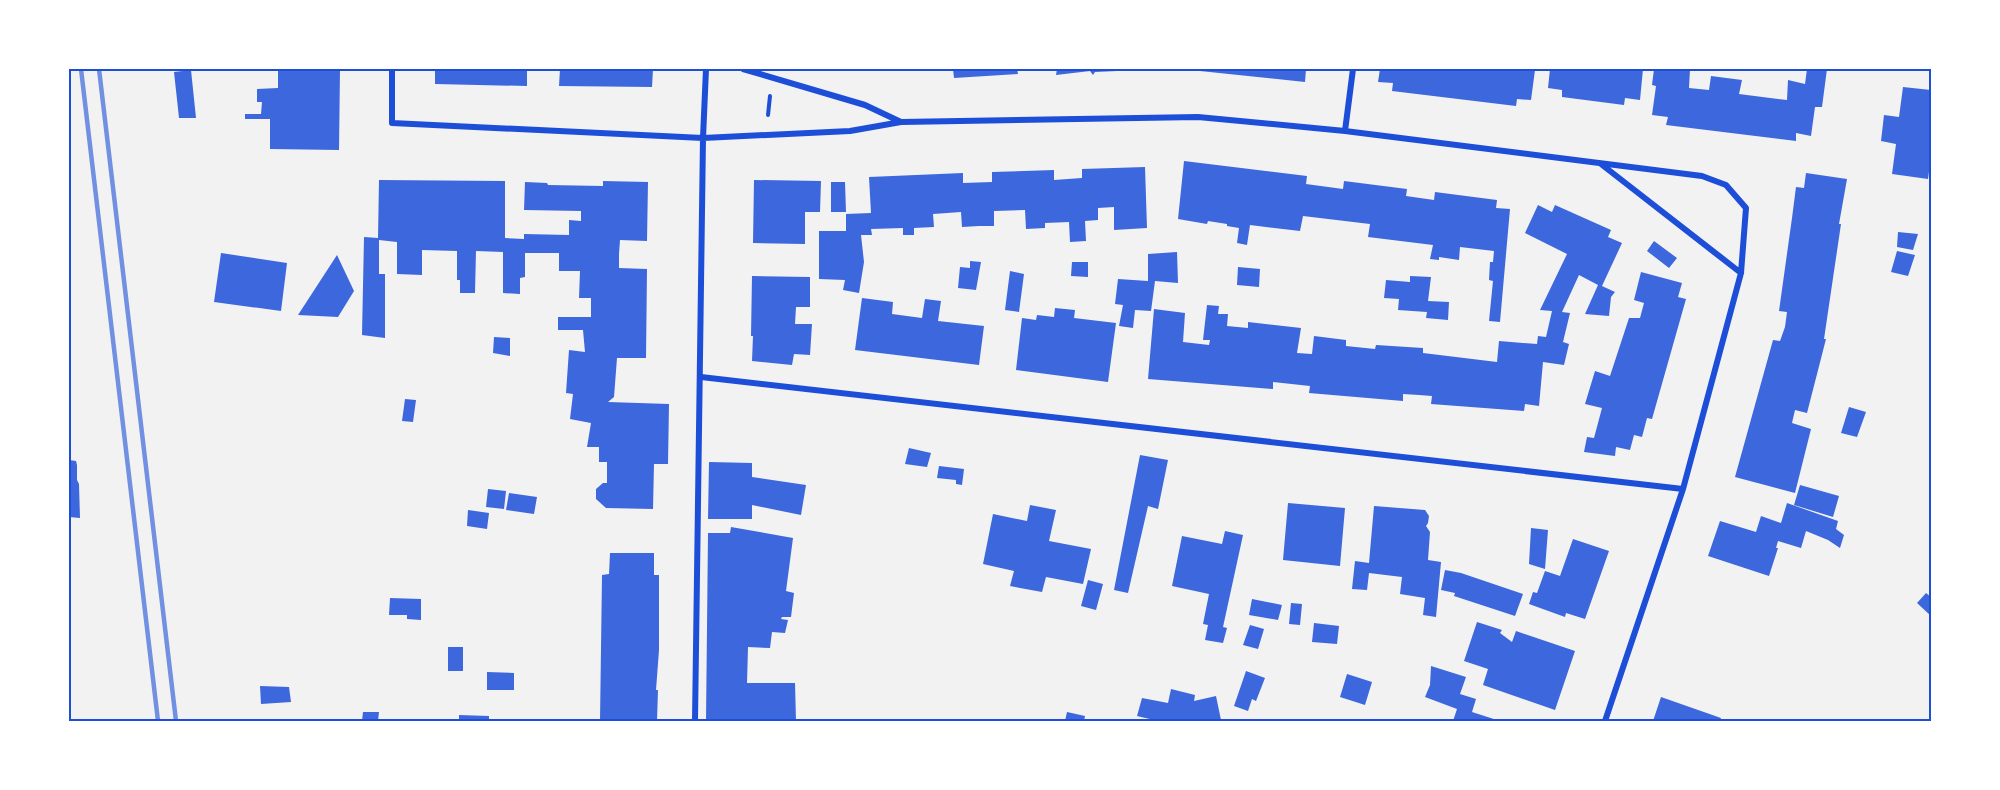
<svg xmlns="http://www.w3.org/2000/svg" width="2000" height="790" viewBox="0 0 2000 790" font-family="'Nunito Sans',sans-serif">
  <style>
    .building { fill: #3d67dc }
    .lines { fill: none; stroke-linecap: round; stroke-linejoin: round }
    .path { stroke: #1d4ed8; stroke-width: 4 }
    .minor { stroke: #1d4ed8; stroke-width: 6 }
    .rail { stroke: #7290e2; stroke-width: 4.5 }
    .neatline { fill: none; stroke: #1d4ed8; stroke-width: 2 }
  </style>
  <rect width="100%" height="100%" fill="#f2f2f2"/>
  <!-- building -->
  <path class="building" d="M278 69H340L339 150 270 149V119H245V114H261L262 102H257V89L278 88Z
    M435 69H527V86L435 84Z
    M560 69H653L652 87 559 86Z
    M953 69H1017L1018 74 954 78Z
    M1057 69H1117V71L1095 72 1093 75 1090 71 1056 75Z
    M1200 69H1306L1305 82 1200 71Z
    M1380 69H1526L1535 70 1531 100 1517 99 1516 106 1392 91 1393 83 1378 82Z
    M1550 69H1643L1640 100 1625 98 1624 105 1562 97V90L1548 88Z
    M1654 69H1690L1689 88 1709 90 1711 76 1742 80 1739 94 1787 100 1788 80 1805 84 1807 69H1827L1822 107H1815L1811 136 1796 133V141L1666 125 1668 117 1652 115 1656 86 1652 85Z
    M191 70 196 118H179L174 72Z
    M1903 87 1931 90V157L1928 179 1892 174 1896 144 1881 141 1884 115 1899 117Z
    M1184 161 1307 176 1306 184 1343 189 1344 181 1407 189 1406 196 1434 200 1435 192 1497 200 1496 208 1510 209 1500 322 1489 321 1493 281 1489 280 1490 262H1493L1494 251 1460 247 1459 260 1439 257V260L1430 259 1433 245 1368 237 1370 224 1303 216 1300 231 1250 225 1247 245 1237 243 1239 228 1227 226V224L1208 221 1207 224 1178 219Z
    M1145 167 1147 228 1114 230V207L1098 208V220L1085 221 1086 241 1070 242 1069 222 1045 223V228L1026 229 1025 210 994 211V226H979L962 227 961 212 933 214 934 227 914 228V235H903V228L871 229 872 235H861L864 262 859 293 843 290 845 280 819 279V231H846V214L871 213 869 177 963 173V183L992 182V172L1054 170V180L1082 178V169Z
    M1806 173 1847 179 1839 224H1841L1824 339H1826L1807 413 1795 410 1792 423 1811 429 1795 493 1735 477 1773 340 1780 341 1785 327 1787 312 1779 311 1792 218 1796 187 1804 188Z
    M379 180 505 181V238L524 239V234L569 235V220L581 221V211L524 210 525 182 547 183 548 185 603 186V181L648 182 647 241 620 240 619 254V268L647 269 646 358H617L614 397 608 402 669 404 668 464H654L653 509 606 508 596 499V489L603 483H607V462H599V447H587L591 423 570 419 573 394 566 393 569 350 585 352 583 330H558V317H591V298H579L580 271H559V253H525V277L520 278V294L503 293V252L476 251 475 293H460V280H457V251L422 250V275L397 274V242L379 240V274H385V338L362 335 364 237 378 238Z
    M754 180 821 181 820 212H805V244L753 243Z
    M831 182H845L846 212H831Z
    M1538 205 1552 212 1555 205 1611 230 1608 237 1622 243 1602 286 1615 292 1611 297 1609 316 1585 314 1598 285 1579 275 1562 312 1570 313 1563 342 1569 344 1564 365 1543 362 1539 406 1525 404 1524 411 1431 404 1432 396 1419 395 1403 394V401L1309 393 1310 386 1273 382V389L1148 379 1154 309 1185 313 1183 342 1209 345 1210 340H1203L1207 305 1219 306 1218 314H1228L1227 326 1248 328V322L1301 328 1297 353 1312 354 1314 336 1346 340V346L1375 349 1376 345 1423 348V353L1497 362 1499 341 1537 344 1538 336 1546 337 1552 311 1540 310 1567 254 1525 233Z
    M1898 232 1918 234 1913 250 1897 247Z
    M1654 241 1677 258 1669 268 1647 251Z
    M1897 251 1915 255 1908 276 1891 272Z
    M1177 252 1178 283 1155 281 1151 311 1135 310 1133 328 1119 326 1123 305 1115 304 1118 279 1148 281V254Z
    M221 253 287 263 281 311 214 302Z
    M337 255 354 291 338 317 298 315Z
    M970 261 981 262 976 290 958 288 960 267 970 268Z
    M1072 262H1088V277L1071 276Z
    M1238 267 1260 269 1259 287 1237 285Z
    M1010 271 1024 274 1019 312 1005 310Z
    M1641 272 1682 283 1678 297 1686 299 1652 419 1647 418 1642 437 1634 435 1630 450 1616 447 1615 456 1584 452 1587 437 1594 438 1602 408 1585 404 1595 371 1610 376 1629 318H1640L1644 303 1634 300Z
    M752 276 810 277V307H796L795 324H812L810 355 794 354 792 365 752 361 753 336H751Z
    M1410 276 1431 277 1428 301 1449 302 1448 320 1426 318 1427 312 1398 310 1399 299 1384 298 1386 280 1410 282Z
    M862 298 893 302 892 314 922 318 925 299 941 301 938 321 984 326 979 365 855 350Z
    M1055 308 1075 310 1074 318 1116 323 1108 382 1016 370 1022 318 1036 320 1037 315 1054 317Z
    M494 337 510 338V356L493 353Z
    M405 399 416 400 413 422 402 421Z
    M1849 407 1866 412 1857 437 1841 433Z
    M909 448 931 453 927 467 905 464Z
    M1140 455 1168 460 1158 509 1148 506 1128 593 1114 590Z
    M69 460 76 461 77 465V480L79 484 80 518 69 517Z
    M709 462 752 463V477L806 485 801 515 752 505V519H708Z
    M939 466 964 469 962 485 956 484V480L937 478Z
    M1800 485 1839 496 1833 517 1794 505Z
    M488 489 506 491 504 509 486 507Z
    M509 493 537 497 534 514 506 510Z
    M1288 503 1345 508 1340 566 1283 560Z
    M1787 503 1838 521 1836 529 1844 535 1840 548 1828 540 1806 531 1801 548 1778 541 1776 548H1778L1769 576 1708 556 1720 521 1756 532 1761 516 1781 523Z
    M1030 505 1056 510 1049 541 1091 549 1083 584 1046 577 1042 592 1010 586 1014 571 983 564 993 514 1027 521Z
    M1374 506 1425 510 1429 516 1428 523 1426 526 1430 532 1428 560 1441 562 1436 617 1423 615 1425 598 1400 594 1402 577 1369 573 1367 590 1352 589 1355 561 1369 563Z
    M468 510 489 513 487 529 467 526Z
    M731 527 793 538 786 591 794 593 791 617H782L781 619 788 620 785 633 772 632 770 648 748 647 747 683H795L796 721H706L708 533H730Z
    M1531 528 1548 530 1545 569 1529 564Z
    M1225 531 1243 535 1223 627 1227 628 1223 643 1205 640 1208 625 1203 624 1209 594 1172 586 1182 536 1222 544Z
    M1573 539 1609 551 1585 619 1566 613 1565 617 1529 604 1533 592 1537 593 1545 571 1560 576Z
    M610 553H654V575H659V650L656 690H658L657 721H600L602 575 609 574Z
    M1445 570 1461 573 1523 594 1515 616 1454 596 1455 593 1441 590Z
    M1088 580 1103 584 1096 610 1081 606Z
    M1926 593 1931 597V616L1917 603Z
    M390 598 421 599V620L407 619V615H389Z
    M1252 599 1282 605 1278 620 1249 615Z
    M1291 603 1302 604 1300 625 1289 624Z
    M1477 622 1502 630 1500 633 1512 642 1516 631 1575 651 1555 710 1483 685 1488 669 1464 661Z
    M1314 623 1339 626 1337 644 1312 642Z
    M1250 625 1264 629 1258 649 1243 645Z
    M448 647H463V671H448Z
    M1431 666 1466 677 1460 694 1476 699 1472 712 1500 721H1453L1457 709 1425 697 1430 685Z
    M1246 671 1265 678 1256 701 1252 699 1248 711 1234 706Z
    M487 672 514 673V690H487Z
    M1347 674 1372 682 1365 705 1340 697Z
    M260 686 289 687 291 702 261 704Z
    M1171 689 1195 695 1194 701 1216 696 1221 720 1158 721 1137 716 1142 698 1168 703Z
    M1661 697 1721 718 1720 721H1653Z
    M363 712H379L378 721H362Z
    M1067 712 1085 716 1084 721H1065Z
    M459 715 489 716V721H459Z"/>
  <g class="lines">
    <!-- path -->
    <path class="path" d="M768 115 770 96"/>
    <!-- minor -->
    <path class="minor" d="M392 69V123L703 138 850 131 901 122 1198 117 1345 131 1702 176 1726 185 1746 208 1741 273 1683 489 1605 721
      M743 69 865 105 901 122
      M1345 131 1353 69
      M1601 164 1741 273
      M701 377 1683 489
      M695 721 703 138 706 69"/>
    <!-- rail -->
    <path class="rail" d="M81 69 158 721
      M99 69 176 721"/>
  </g>
  <!-- border -->
  <rect width="2000" height="790" fill="none" stroke="#ffffff" stroke-width="141"/>
  <rect x="70" y="70" width="1860" height="650" class="neatline"/>
</svg>
